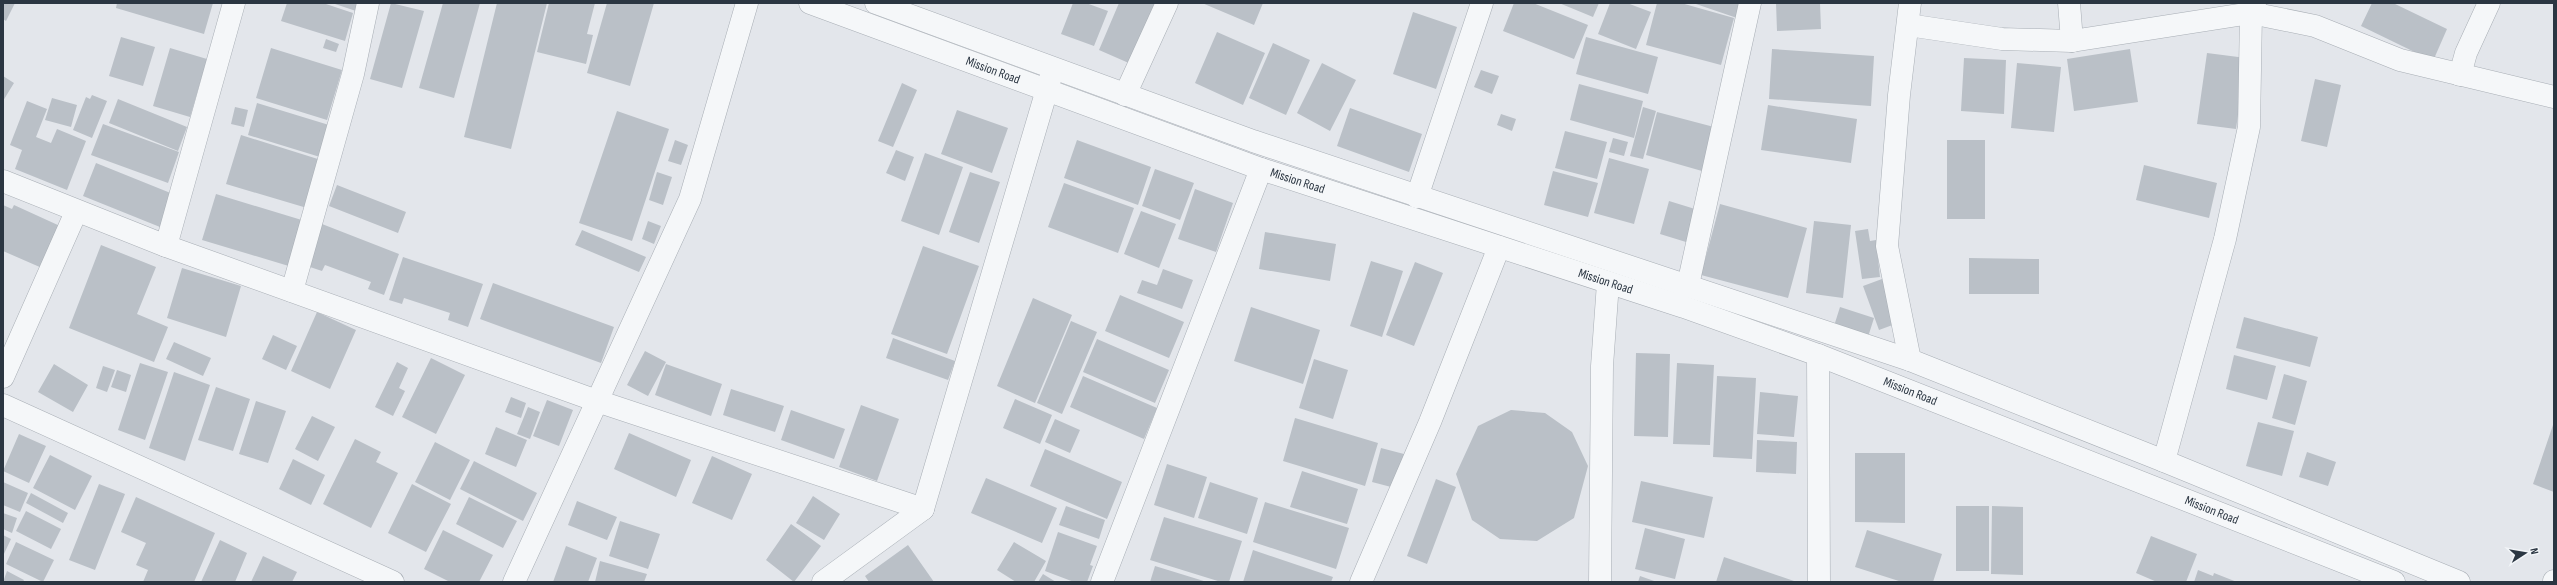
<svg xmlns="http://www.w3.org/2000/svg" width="2557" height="585" viewBox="0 0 2557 585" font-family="'Sofia Sans Condensed',sans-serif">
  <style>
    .building { fill: #bac0c7 }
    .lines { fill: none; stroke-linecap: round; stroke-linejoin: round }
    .minor-casing { stroke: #a8aeb5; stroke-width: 23 }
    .minor { stroke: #f5f7f9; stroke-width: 22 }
    .labels { text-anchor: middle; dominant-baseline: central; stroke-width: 3; stroke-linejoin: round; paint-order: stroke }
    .street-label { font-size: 13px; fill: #2b3642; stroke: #f2f5f8 }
  </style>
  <rect width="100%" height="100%" fill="#e3e6eb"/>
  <!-- building -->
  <path class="building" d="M3 3H15L6 21 3 19Z
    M117 3H213L204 34 116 8Z
    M287 3H323L353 13 345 41 281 21Z
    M332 3H358L356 11Z
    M391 3 424 11 402 88 370 79Z
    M443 3H480L454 98 419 88Z
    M497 3H547L511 149 464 137Z
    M549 3H595L587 34 593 35 586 64 537 52Z
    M607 3H654L630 86 587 73Z
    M1073 3H1086L1108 11 1094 46 1061 34Z
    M1119 3H1157L1131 64 1099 50Z
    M1202 3H1263L1254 25Z
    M1514 3H1533L1588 25 1574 59 1503 31Z
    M1559 3H1599L1593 17Z
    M1610 3H1627L1651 12 1636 49 1598 34Z
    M1657 3H1681L1734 18 1721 65 1646 45Z
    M1693 3H1741L1737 18Z
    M1776 3H1820L1821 29 1777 31Z
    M2372 3H2393L2447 29 2433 61 2361 26Z
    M1413 12 1457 27 1436 89 1393 74Z
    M1217 32 1265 53 1243 105 1195 83Z
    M121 37 155 47 143 86 109 76Z
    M1586 37 1658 57 1648 94 1576 74Z
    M326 39 339 44 336 52 323 48Z
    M1273 43 1310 60 1286 115 1249 98Z
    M170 48 207 59 190 117 153 106Z
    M271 48 342 70 327 120 256 98Z
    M1772 49 1874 56 1871 106 1769 99Z
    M2130 49 2138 102 2074 111 2067 59Z
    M2207 53 2246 58 2236 129 2197 124Z
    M1964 58 2006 60 2004 114 1961 111Z
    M1322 63 1356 80 1330 131 1297 113Z
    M2017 63 2061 67 2054 132 2011 128Z
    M1481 70 1499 76 1492 94 1474 87Z
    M3 76 14 83 3 101Z
    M2315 79 2341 85 2327 147 2301 141Z
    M902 83 917 90 893 147 878 141Z
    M1579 84 1643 101 1634 138 1570 120Z
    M92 95 107 101 92 138 73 130 86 97 90 99Z
    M52 98 77 105 71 127 45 120Z
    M118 99 187 127 178 151 109 123Z
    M27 101 47 109 36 137 51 143 57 129 86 141 67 190 15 169 22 150 10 145Z
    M257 103 329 125 320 157 248 135Z
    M1768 105 1857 119 1851 163 1761 150Z
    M235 107 248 110 244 127 231 124Z
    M1643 107 1656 111 1643 159 1630 156Z
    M1350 108 1422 134 1409 172 1337 146Z
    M957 110 1008 128 992 173 941 154Z
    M617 111 669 129 632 241 579 223Z
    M1657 112 1714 127 1702 171 1646 155Z
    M1501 114 1516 119 1512 131 1497 125Z
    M103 124 179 152 168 183 91 155Z
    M1565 131 1607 142 1597 179 1555 168Z
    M241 135 321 160 307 208 226 184Z
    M1613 138 1628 142 1624 156 1609 152Z
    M675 140 688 145 681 165 668 161Z
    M1077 140 1151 167 1138 205 1064 178Z
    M1947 140H1985V219H1947Z
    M896 150 914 157 905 181 886 173Z
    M925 153 963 167 939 235 901 221Z
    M1609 158 1649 169 1634 224 1594 213Z
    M96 163 173 194 160 227 83 196Z
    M2144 165 2217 183 2209 218 2136 200Z
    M1155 169 1194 183 1180 220 1142 206Z
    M1553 171 1598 183 1588 217 1544 205Z
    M657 172 672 177 663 205 649 200Z
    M970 172 1000 182 979 243 949 232Z
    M1064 183 1134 208 1118 253 1048 227Z
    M337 185 406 212 398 233 329 206Z
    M1195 189 1233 203 1216 252 1178 239Z
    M216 194 305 221 292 267 202 240Z
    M1669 201 1695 209 1686 242 1660 234Z
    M1720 204 1807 228 1788 298 1701 275Z
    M3 205 12 209 14 205 60 226 42 268 3 251Z
    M1141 211 1176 224 1159 268 1124 254Z
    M648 221 661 226 654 244 642 239Z
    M1814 221 1851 225 1843 298 1806 293Z
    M322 224 399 254 384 295 368 289 371 282 325 265 322 271 307 266Z
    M1868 229 1870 241 1876 240 1880 277 1862 279 1855 231Z
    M582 230 646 257 639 272 575 245Z
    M1265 232 1336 244 1330 281 1259 269Z
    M101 245 156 267 137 314 168 327 154 362 69 328Z
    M923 246 979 266 947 354 891 334Z
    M403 257 483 284 468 327 448 320 450 313 404 298 402 304 389 300Z
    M1969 258 2039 259V294H1969Z
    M1371 261 1403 271 1382 337 1350 326Z
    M1415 262 1443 273 1414 346 1386 335Z
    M182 268 241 286 226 337 167 318Z
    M1163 269 1193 280 1182 309 1137 293 1142 280 1157 285Z
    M1882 279 1898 323 1879 330 1863 286Z
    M493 283 614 327 601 363 480 319Z
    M1120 295 1184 322 1169 358 1105 331Z
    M1033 298 1072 315 1035 403 997 386Z
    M1251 307 1320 330 1303 384 1234 361Z
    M1840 307 1874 318 1868 337 1834 326Z
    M317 312 356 330 330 389 291 371Z
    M2244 317 2318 337 2310 367 2236 348Z
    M1071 321 1097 332 1062 414 1037 403Z
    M273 335 297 346 286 370 262 359Z
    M893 338 955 361 948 380 886 358Z
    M1097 339 1169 370 1155 403 1083 372Z
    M174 342 211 358 203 376 166 359Z
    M645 351 666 362 648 396 627 385Z
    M1636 353 1670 354 1668 437 1634 436Z
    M2234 355 2276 366 2267 400 2226 389Z
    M431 358 465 375 436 434 402 417Z
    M1314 359 1348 370 1333 419 1299 408Z
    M397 362 408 368 399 388 405 391 393 416 375 407Z
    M140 363 168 372 145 440 118 430Z
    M1677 363 1714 365 1710 445 1673 444Z
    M54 364 88 385 73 412 38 392Z
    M666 364 722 384 711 416 655 395Z
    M103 366 115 370 107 392 96 388Z
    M117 370 131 375 126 392 111 387Z
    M174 372 210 385 185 461 149 448Z
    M2284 374 2307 381 2295 425 2272 418Z
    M1083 376 1157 408 1144 439 1070 407Z
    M1717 376 1756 378 1752 459 1713 457Z
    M216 387 250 399 233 451 198 440Z
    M731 389 784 406 775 432 723 415Z
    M1760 392 1798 396 1794 437 1757 434Z
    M511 397 526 403 521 418 505 412Z
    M1015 399 1052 415 1040 444 1003 428Z
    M547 400 573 410 559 446 533 436Z
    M256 401 286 411 268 463 239 454Z
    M861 405 899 419 877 481 839 467Z
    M528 407 540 412 530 439 517 434Z
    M791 410 845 429 834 459 781 440Z
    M1511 410 1545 413 1572 432 1588 466 1574 518 1537 541 1500 539 1472 520 1456 474 1478 426Z
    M312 416 335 427 318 461 295 449Z
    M1295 418 1378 443 1365 486 1283 461Z
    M1055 419 1080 430 1070 453 1045 442Z
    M2258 422 2294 431 2282 476 2246 466Z
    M2554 422V492L2533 484Z
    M496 427 527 440 516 467 485 454Z
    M629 433 691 460 676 497 614 469Z
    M19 434 46 446 29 483 3 471Z
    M355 439 381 452 376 462 398 473 371 528 323 504Z
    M1757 440 1797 442 1796 474 1756 472Z
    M435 442 470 460 450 500 415 482Z
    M1381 448 1404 454 1395 488 1372 482Z
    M1045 449 1122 482 1107 519 1030 486Z
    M2307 452 2336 462 2328 486 2299 477Z
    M1855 453H1905V523L1855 522Z
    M50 455 92 476 75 510 33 488Z
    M712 456 752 474 732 520 692 503Z
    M293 459 325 475 311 505 279 489Z
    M474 461 537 493 523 521 460 489Z
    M1167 464 1207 477 1194 518 1154 505Z
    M1302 471 1358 489 1347 524 1290 507Z
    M986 478 1057 508 1042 543 971 513Z
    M1436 479 1456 487 1427 564 1407 556Z
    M1641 481 1713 497 1704 538 1632 522Z
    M3 482 28 493 20 512 3 505Z
    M1210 482 1258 498 1247 534 1198 518Z
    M99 484 125 494 95 570 69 560Z
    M412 484 451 504 426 552 388 533Z
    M31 493 68 513 63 523 26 503Z
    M813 496 840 514 824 540 796 523Z
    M136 497 215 533 194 582H143L148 570 136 565 146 543 121 532Z
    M469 497 517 521 503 548 456 524Z
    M577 501 617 517 607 540 568 525Z
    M1265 502 1349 528 1336 569 1253 542Z
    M1066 506 1105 520 1099 539 1059 525Z
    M1956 506H1989V571H1956Z
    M1992 506 2023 507V575L1991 574Z
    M26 511 61 529 51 549 16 531Z
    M3 513 17 518 12 533 3 529Z
    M1164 517 1242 541 1229 582H1221L1150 560Z
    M620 521 660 534 648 569 609 556Z
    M791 524 821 546 794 582 766 560Z
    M1645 528 1685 539 1675 579 1635 569Z
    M443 530 493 555 479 582H450L424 569Z
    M1867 530 1942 554 1933 582H1902L1855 567Z
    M1058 532 1097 546 1090 565 1093 566 1087 582H1074L1045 571Z
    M3 535 11 539 3 556Z
    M2151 536 2197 554 2186 582H2157L2136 573Z
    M220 540 247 553 235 582H201Z
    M16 542 54 560 43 582 6 564Z
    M1014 542 1046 561 1034 582H1016L997 570Z
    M908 545 934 582H869L865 576Z
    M566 546 597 558 588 582H553Z
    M1253 550 1333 577 1331 582H1243Z
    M263 556 297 572 292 582H251Z
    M1724 557 1797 582H1716Z
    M600 561 647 574 644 582H595Z
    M1155 566 1207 582H1150Z
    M2198 570 2213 576 2214 573 2237 582H2194Z
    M7 571 24 580 23 582H3Z
    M1043 574 1056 582H1038Z
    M1640 576 1657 582H1638Z"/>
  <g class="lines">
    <defs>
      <g id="minor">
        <path id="s1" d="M810 3 1261 169 1684 307 1818 355 2394 582"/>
        <path d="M876 3 1253 141 1910 360 2164 461 2459 582"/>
        <path d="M1910 3 1899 95 1887 246 1910 360"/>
        <path d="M2069 3 2072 41"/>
        <path d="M1908 25 2002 39 2072 41 2251 13 2315 26 2400 60 2554 97"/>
        <path d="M2460 75 2466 53 2489 3"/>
        <path d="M1125 95 1167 3"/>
        <path d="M3 181 166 246 597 401 923 509"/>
        <path d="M1417 197 1482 3"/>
        <path d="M166 246 234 3"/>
        <path d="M1688 285 1750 3"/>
        <path d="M292 291 353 74 368 3"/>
        <path d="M1818 355 1819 582"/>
        <path d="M3 377 76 212"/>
        <path d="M3 405 393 582"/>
        <path d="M2164 461 2225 239 2249 127 2251 13 2255 3"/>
        <path d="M514 582 690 199 747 3"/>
        <path d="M823 582 923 509 1051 76"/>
        <path d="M1102 582 1261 169"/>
        <path d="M1361 582 1430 422 1499 247"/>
        <path d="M1600 582 1602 366 1608 283"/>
        <path d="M2554 582V581"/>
      </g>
    </defs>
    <!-- minor casing -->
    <use href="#minor" class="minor-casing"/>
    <!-- minor -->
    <use href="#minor" class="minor"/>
  </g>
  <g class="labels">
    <!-- street labels -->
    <g class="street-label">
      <text stroke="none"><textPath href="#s1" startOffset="195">Mission Road</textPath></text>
      <text stroke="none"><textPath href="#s1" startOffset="519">Mission Road</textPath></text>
      <text stroke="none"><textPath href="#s1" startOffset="843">Mission Road</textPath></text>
      <text stroke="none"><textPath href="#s1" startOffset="1167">Mission Road</textPath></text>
      <text stroke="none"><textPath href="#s1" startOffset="1491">Mission Road</textPath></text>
    </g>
  </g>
  <!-- border -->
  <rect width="2557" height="585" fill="none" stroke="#2b3642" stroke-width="8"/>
  <!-- north arrow -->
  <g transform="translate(2525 553) rotate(78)" stroke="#f2f5f8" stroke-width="3" paint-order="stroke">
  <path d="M0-3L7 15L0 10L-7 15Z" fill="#2b3642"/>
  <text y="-6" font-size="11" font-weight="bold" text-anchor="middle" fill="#2b3642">N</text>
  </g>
</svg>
